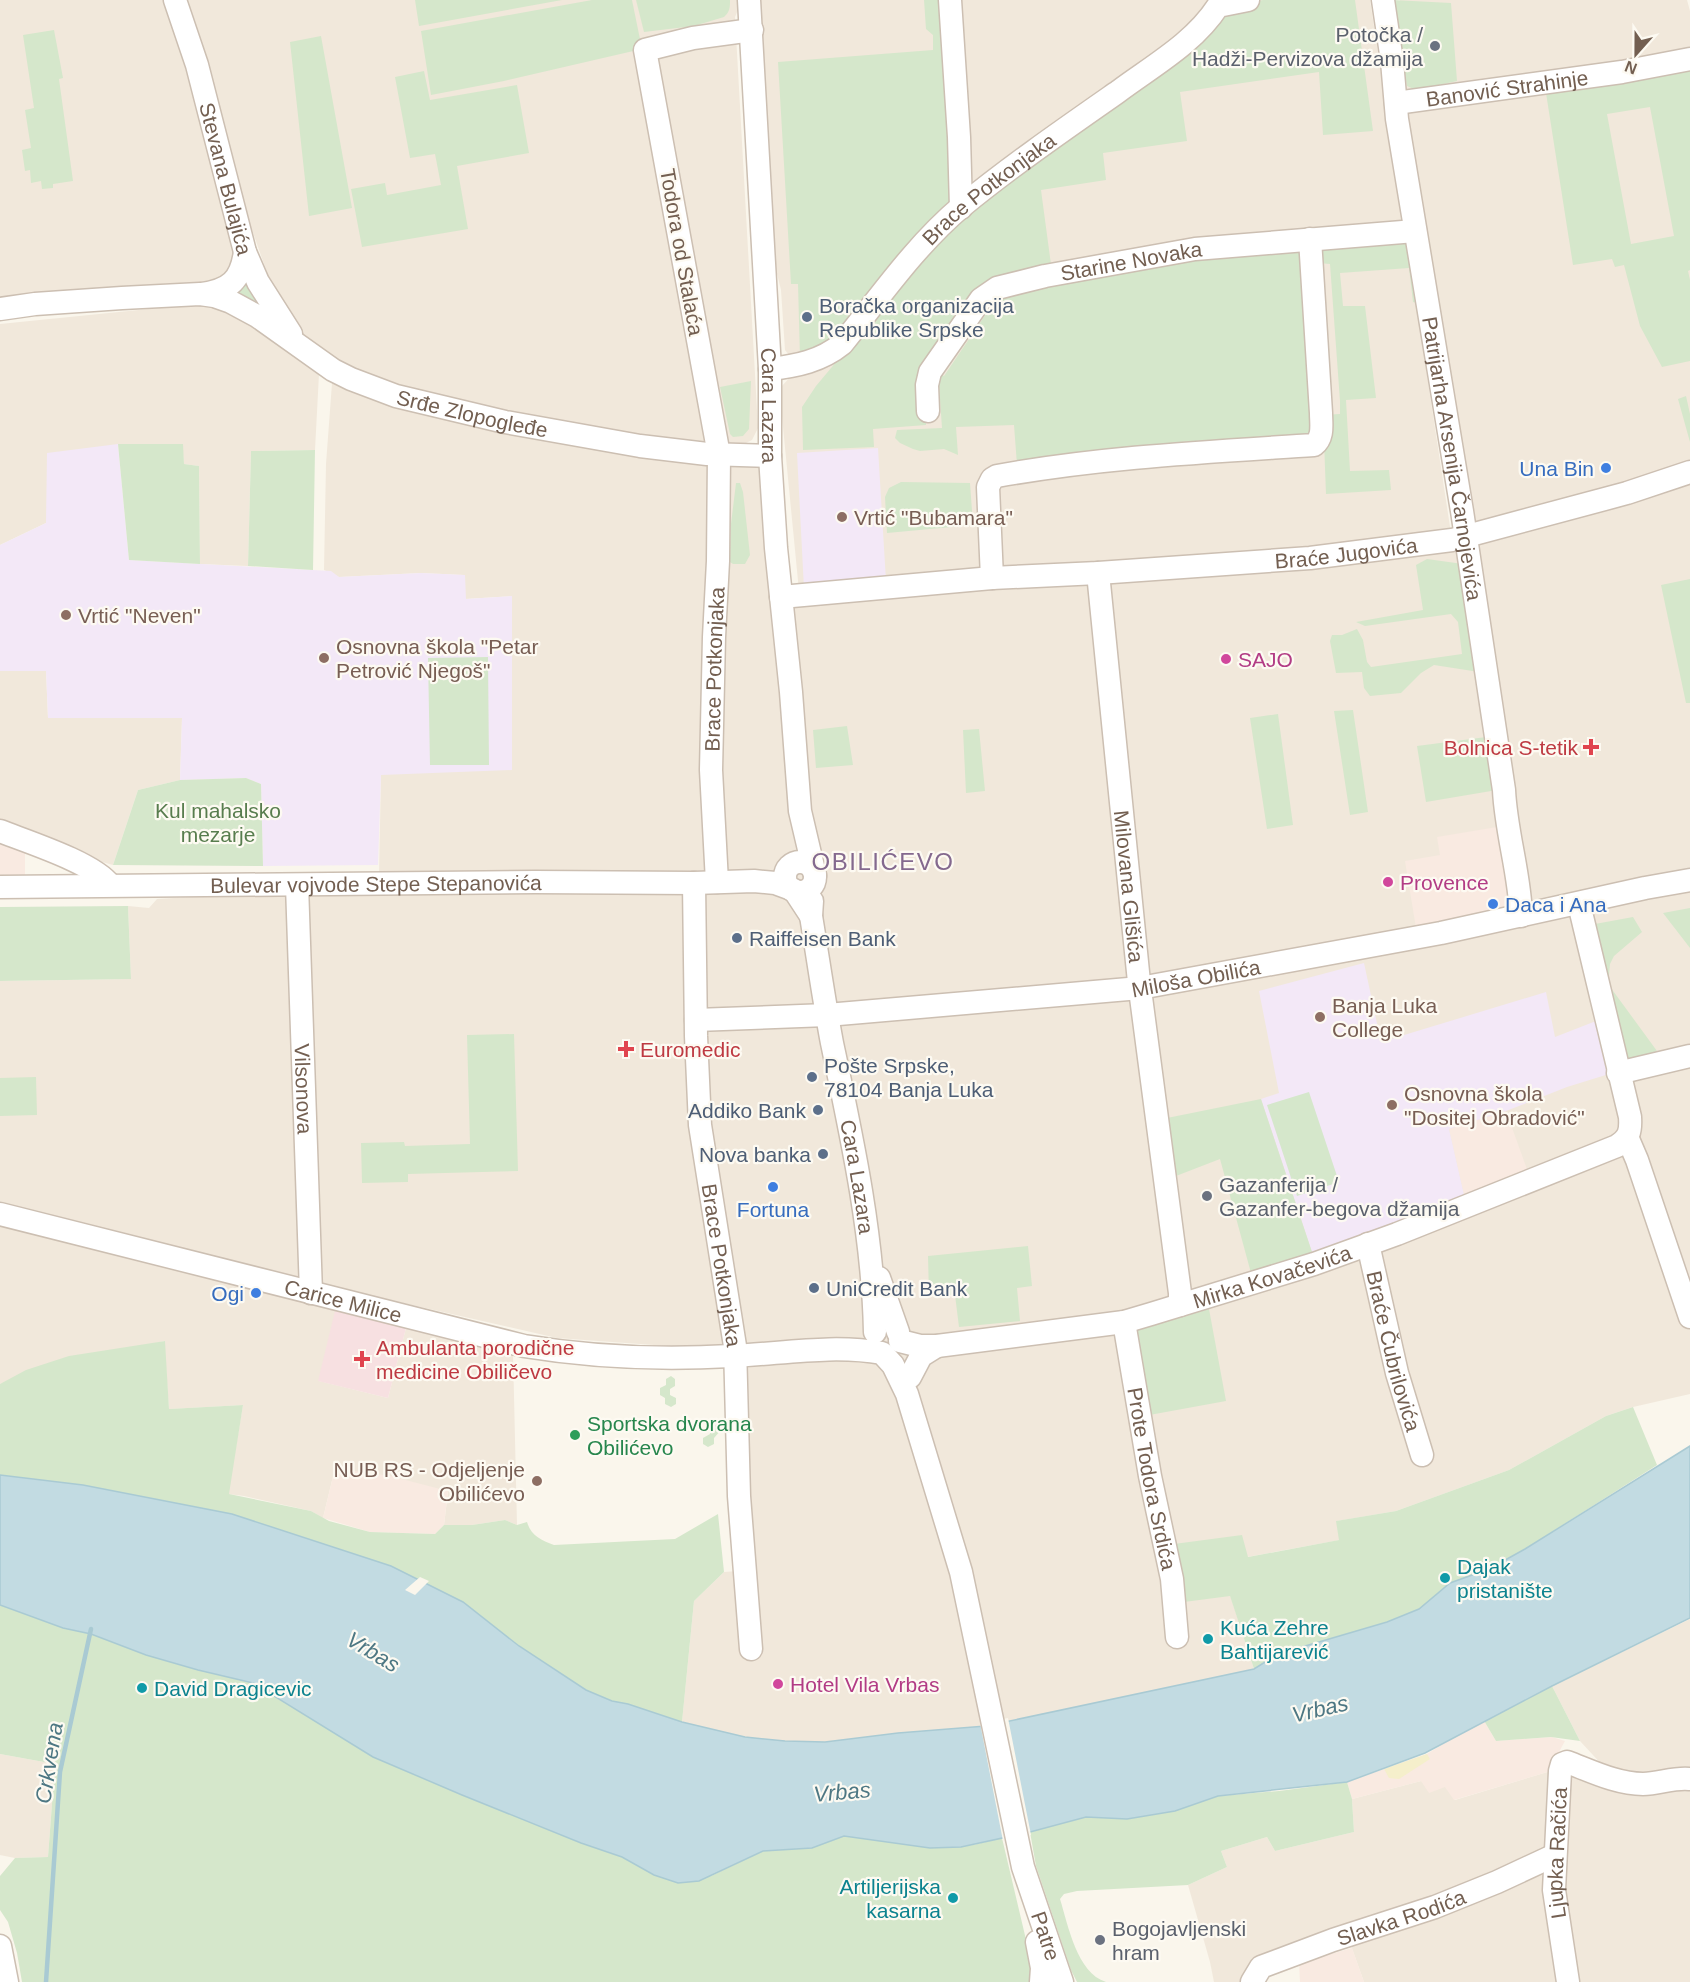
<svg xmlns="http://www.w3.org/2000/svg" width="1690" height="1982" viewBox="0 0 1690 1982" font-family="Arial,sans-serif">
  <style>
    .residential { fill: #f1e8db }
    .commercial { fill: #f9eae1 }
    .education { fill: #f3e8f7 }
    .medical { fill: #f7e0e1 }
    .green { fill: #d5e7cb; fill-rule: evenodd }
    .sand { fill: #f5efcb }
    .water { fill: #c2dbe2; stroke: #a9cad3; stroke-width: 1.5 }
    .pier { fill: #faf6ec }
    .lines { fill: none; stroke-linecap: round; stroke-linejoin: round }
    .stream { stroke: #a9cad3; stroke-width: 4.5 }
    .minor-casing { stroke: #ccbfb2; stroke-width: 25 }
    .minor { stroke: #fff; stroke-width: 22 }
    .worship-dot { fill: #6b7280; stroke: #fdfaf2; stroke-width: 2 }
    .service-dot { fill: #5c6f8a; stroke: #fdfaf2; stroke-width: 2 }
    .shop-dot { fill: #3f7fe0; stroke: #fdfaf2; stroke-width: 2 }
    .education-dot { fill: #8d6e63; stroke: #fdfaf2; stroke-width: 2 }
    .hotel-dot { fill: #d1479c; stroke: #fdfaf2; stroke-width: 2 }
    .health-dot { fill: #e0444e; stroke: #fdfaf2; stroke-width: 2 }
    .leisure-dot { fill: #2e9e5b; stroke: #fdfaf2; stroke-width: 2 }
    .culture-dot { fill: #0f9aa8; stroke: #fdfaf2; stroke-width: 2 }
    .labels { text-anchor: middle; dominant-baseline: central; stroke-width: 4.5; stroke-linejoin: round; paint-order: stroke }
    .worship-label { font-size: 21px; fill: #5b616d; stroke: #fdfaf2; text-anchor: start }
    .street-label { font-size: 21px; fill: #735f51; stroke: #fdfaf2 }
    .service-label { font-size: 21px; fill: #4e5e75; stroke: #fdfaf2; text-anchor: start }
    .shop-label { font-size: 21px; fill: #366cbe; stroke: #fdfaf2; text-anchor: end }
    .education-label { font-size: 21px; fill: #785e54; stroke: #fdfaf2; text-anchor: start }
    .hotel-label { font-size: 21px; fill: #b23c85; stroke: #fdfaf2; text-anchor: start }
    .health-label { font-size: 21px; fill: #be3a42; stroke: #fdfaf2; text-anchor: start }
    .park-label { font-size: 21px; fill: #587d4e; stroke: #fdfaf2 }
    .leisure-label { font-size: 21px; fill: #27864d; stroke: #fdfaf2; text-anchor: start }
    .culture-label { font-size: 21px; fill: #0d838f; stroke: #fdfaf2; text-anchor: start }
    .water-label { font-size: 22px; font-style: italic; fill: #4d7783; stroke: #fdfaf2 }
    .quarter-label { font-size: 24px; letter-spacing: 1.5px; fill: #84698e; stroke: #fdfaf2 }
  </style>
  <rect width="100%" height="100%" fill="#faf6ec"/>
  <!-- residential -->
  <path class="residential" d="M0 0H166L237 251 227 274 214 283 4 298 0 296Z
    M182 0H738V10L735 17 758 428 752 440 742 445 642 441 366 382 296 339 271 284 243 204Z
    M757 0H1370L1452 540 1461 546 1404 168 1400 0H1687L1690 11V1394L1633 1407 1606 1416 1509 1470 1396 1511 1337 1521 1340 1540 1247 1557 1230 1595 1254 1669 986 1726 898 1733 825 1742 785 1741 745 1737 682 1722 694 1601 724 1572 752 1570 710 1195 695 873 379 876 381 775 512 596 465 599 464 575 421 573 339 577 324 570 326 464 333 370 396 396 770 456 781 597 799 591 780 396 782 386 791 376 789 355 785 350 781 290 770 245Z
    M208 303 246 318 319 374 315 450 251 451 248 566 200 564 199 466 184 464 182 444H118L46 523 0 545V324Z
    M0 671H46L48 718H182L180 780 138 790 113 865 81 856 0 822Z
    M276 892 288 896 300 1274 298 1277 290 1279 0 1205V981L131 979 128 906 149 908 157 899Z
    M311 892 687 894 726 1341 722 1345 709 1349 557 1338 324 1285 318 1282 304 895Z
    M0 1219 338 1303 319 1381 388 1398 406 1328 513 1353 517 1525 505 1520 472 1525H444L448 1492 335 1468 323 1518 311 1511 244 1496 228 1494 243 1405 169 1409 164 1341 0 1384Z
    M1690 1619V1776L1648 1777 1605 1768 1580 1741 1552 1686Z
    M0 1754 55 1764 48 1857 15 1858 0 1855Z
    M1554 1770 1548 1848 1247 1982H1214L1210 1962 1188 1885 1227 1867 1221 1851 1267 1837 1275 1851 1354 1832 1352 1799 1421 1781 1445 1786 1455 1800Z
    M1572 1774 1690 1785V1982H1576L1560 1894 1568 1776Z
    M1549 1867 1560 1982H1364L1349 1940Z"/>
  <!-- commercial -->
  <path class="commercial" d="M1497 827 1512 911 1416 928 1405 861 1440 855 1437 837Z
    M0 836 25 846V877H0Z
    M1506 1111 1528 1172 1464 1195 1449 1129Z
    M335 1468 390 1476 448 1491 444 1525 435 1534 370 1532 323 1518Z
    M1483 1719 1496 1741 1552 1737 1565 1741 1554 1761V1770L1454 1800 1445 1787 1429 1793 1421 1781 1352 1799 1347 1782 1427 1754Z
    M1352 1948 1364 1982H1300L1299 1963Z"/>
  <!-- education -->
  <path class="education" d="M118 444 129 560 331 571 339 577 421 573 465 575 466 599 512 596V770L381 775 378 865 263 866 261 784 246 778 180 780 182 718H48L46 671H0V545L46 523 47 453Z
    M878 448 886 581 804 589 797 453Z
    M1364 963 1381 1042 1546 992 1555 1037 1596 1021 1609 1074 1567 1087 1506 1111 1449 1129 1464 1195 1313 1255 1261 1099 1279 1093 1259 991Z"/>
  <!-- medical -->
  <path class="medical" d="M335 1311 406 1328 388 1398 318 1381Z"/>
  <!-- green -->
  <path class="green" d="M415 0H562L419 26Z
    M592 0H632L642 49 504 81 431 95 421 31Z
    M636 0H730C730 7 730 12 724 17L694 26 644 32Z
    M924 0H946L958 206 840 342 800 358 798 284H791L778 62 933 50V35L926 29Z
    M1263 0H1355L1373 131 1323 135 1319 72 1180 92 1187 141 1103 153 1106 180 1041 190 1052 272 1000 283 923 386 926 425 873 429 874 447 803 450 802 407 816 386 847 349 922 249 1223 8Z
    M1393 0 1451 3 1457 81 1416 90 1407 86Z
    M54 30 63 78 59 79 73 181 53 184V188L42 189 41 181 31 183 30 170 25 171 22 150 31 148 25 110 34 108 23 35Z
    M321 36 352 208 309 216 290 42Z
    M1690 70V270L1688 271 1690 280V361L1662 367 1640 326 1624 265 1615 267 1612 259 1573 265 1546 93ZM1650 107 1674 236 1631 244 1607 114Z
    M424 71 430 100 517 85 529 153 457 166 468 229 362 247 351 189 385 183 387 195 441 185 435 154 410 158 395 77Z
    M1306 242 1310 430 1307 434 1180 442 1017 465 1014 425 956 427 958 455 944 449 920 451 913 449 900 443 895 438 897 430 942 428 939 385H929L933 369 944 376 990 308 981 302 991 294Z
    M1405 242 1409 246 1417 303 1413 302 1409 268 1340 273 1343 306H1365L1376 398 1346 400 1350 471 1389 470 1391 490 1326 494 1323 415 1340 414V401L1330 264 1318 263 1317 247Z
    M245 281 266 310 233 291Z
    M751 381 749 429 743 436 733 437 730 434 720 387Z
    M1686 396 1690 414V442L1678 399Z
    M118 444H183L184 464 199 466 200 564 129 560Z
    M315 450 313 570 248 566 251 451Z
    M901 482 970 483 973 525 887 533 885 497 889 488Z
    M736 483H740L743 492 750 555 745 564H733L730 562 731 524Z
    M1427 559 1463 564 1479 672 1434 665 1421 673 1401 693 1370 696 1364 688 1362 672 1336 673 1330 641 1332 635H1342L1357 629 1363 640 1367 662 1371 667 1462 654 1458 622 1451 614 1365 626 1356 622 1423 610 1416 565Z
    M1690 579V703H1686L1661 585Z
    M488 657 489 765H430L428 658Z
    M1353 710 1368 812 1350 815 1334 711Z
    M1278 714 1293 825 1267 829 1250 718Z
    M847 726 853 765 816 768 813 730Z
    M979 729 985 791 966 793 963 730Z
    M1494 736 1503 789 1426 802 1417 746Z
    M246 778 261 784 263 866 113 865 138 790 180 780Z
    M128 906 131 979 0 981V907Z
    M1690 908V948L1663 913Z
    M1633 917 1642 932 1614 956 1610 964 1608 984 1657 1051 1621 1064 1595 924Z
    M514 1034 518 1171 408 1174V1182L362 1183 361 1143 404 1142 405 1146 470 1144 467 1035Z
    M36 1077 37 1115 0 1116V1078Z
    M1309 1092 1339 1182 1297 1196 1267 1105Z
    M1261 1099 1313 1255 1251 1273 1220 1159 1176 1176 1167 1118Z
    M1028 1246 1032 1286 1017 1288 1020 1321 959 1327 955 1295H929L928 1256Z
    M1209 1309 1226 1401 1144 1416 1132 1332Z
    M165 1341 169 1409 243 1405 229 1494 311 1511 329 1521 370 1532 435 1534 444 1525H472L505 1520 517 1525 527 1522C531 1536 541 1540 554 1545L675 1539 718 1514 724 1572 694 1601 682 1722 628 1704 612 1701 586 1690 519 1646 463 1602 232 1514 83 1485 0 1475V1384L26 1370 69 1356Z
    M671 1376 675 1379V1386L670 1389V1395L676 1398V1404L671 1407 665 1404V1398L660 1395V1388L666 1385V1379Z
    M1633 1407 1657 1465 1525 1549 1489 1569 1450 1583 1419 1609 1387 1622 1278 1654 1254 1669 1230 1596 1184 1602 1174 1544 1242 1535 1248 1557 1339 1540 1336 1521 1396 1511 1509 1470 1606 1416Z
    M720 1423 721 1430 714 1438V1444L708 1447 703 1444V1438L710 1434 709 1428Z
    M0 1605 63 1628 91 1634 146 1655 198 1670 253 1683 373 1757 462 1795 581 1843 622 1857 654 1875 711 1876 763 1851 812 1848 844 1836 930 1848 973 1845 1002 1838 1036 1982H22L17 1953 8 1922 0 1910V1876L15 1858 48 1857 55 1764 0 1754Z
    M1552 1686 1580 1741 1551 1737 1496 1741 1483 1719Z
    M1347 1782 1352 1799 1354 1832 1275 1851 1267 1837 1221 1851 1227 1867 1188 1885 1077 1891 1064 1894 1060 1899C1068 1925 1077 1973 1106 1982H1077L1071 1970 1036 1866 1030 1832 1086 1817 1127 1819 1175 1811 1218 1796 1279 1791Z"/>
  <!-- sand -->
  <path class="sand" d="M1427 1754 1430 1759 1399 1779 1389 1778 1384 1769Z"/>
  <!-- water -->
  <path class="water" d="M1690 1446V1618L1552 1686 1425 1753 1347 1782 1218 1796 1175 1811 1127 1819 1086 1817 1030 1832 961 1847 930 1848 844 1836 812 1848 763 1851 699 1881 678 1883 654 1875 622 1857 581 1843 462 1795 373 1757 253 1683 198 1670 146 1655 91 1634 63 1628 0 1605V1475L83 1485 232 1514 391 1566 463 1602 519 1646 586 1690 612 1701 628 1704 682 1722 745 1737 785 1741 825 1742 898 1733 986 1726 1254 1669 1278 1654 1387 1622 1419 1609 1450 1583 1489 1569 1525 1549Z"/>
  <!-- pier -->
  <path class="pier" d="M420 1577 429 1581 415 1595 405 1590Z
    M1008 1718 1031 1835 1003 1841 980 1723Z"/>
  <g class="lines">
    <!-- stream -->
    <path class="stream" d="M46 1982 60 1772 91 1629"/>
    <defs>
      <g id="minor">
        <path id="s1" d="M175 0 197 65 245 252 258 282 291 334"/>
        <path id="s2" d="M749 0 770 369V456L776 548 791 692 800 811 815 875"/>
        <path d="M950 0 959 137 961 208"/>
        <path id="s3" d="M1383 0 1392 61 1397 119 1462 511 1504 790C1506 833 1520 874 1521 916"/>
        <path id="s4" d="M1396 103 1622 72 1690 59"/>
        <path d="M202 294C230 290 241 280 245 252"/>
        <path id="s5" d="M0 309 35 304 122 298 200 294 214 296 231 302 257 316 333 370 351 379 396 396 505 422 640 446 707 454 770 456"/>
        <path id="s6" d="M770 369C797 366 821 361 842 344 880 297 915 246 961 207 1011 166 1066 128 1119 91 1154 65 1194 43 1218 6L1248 0"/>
        <path id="s7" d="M928 411 927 385 930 372 981 299 997 288 1045 276 1195 249 1415 231"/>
        <path id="s8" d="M1098 573 1139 982 1180 1293V1305"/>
        <path d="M992 578 988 487 992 479 997 476C1102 457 1208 452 1314 445 1324 437 1321 424 1321 413L1310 239"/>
        <path id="s9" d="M781 597 992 578 1098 573 1310 558 1452 540 1627 493 1690 472"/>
        <path d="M0 831C28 842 94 863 110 885"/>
        <circle cx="800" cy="877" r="15"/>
        <path id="s10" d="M717 882 711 770 714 637 718 561 719 455 645 50 693 38 752 30"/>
        <path id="s11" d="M694 883 696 1036 700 1125 735 1346 739 1496 751 1649"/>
        <path id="s12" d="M297 885 311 1293"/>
        <path id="s13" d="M0 887 535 882 694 883 754 881 775 883 794 890 811 916"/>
        <path id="s14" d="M812 901 811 916C818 958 824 1001 832 1043 852 1138 873 1234 875 1332"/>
        <path id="s15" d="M696 1020 827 1015 1140 988 1441 933 1645 888 1690 880"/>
        <path d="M1618 1073 1690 1056"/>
        <path d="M1628 1139 1637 1160 1690 1317"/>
        <path id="s16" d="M0 1214 524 1346C591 1357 662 1360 731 1356 781 1354 832 1344 882 1353L893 1365 907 1394 961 1572 1023 1867 1062 1982"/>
        <path id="s17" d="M1368 1244 1397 1373 1422 1455"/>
        <path d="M879 1278 898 1332"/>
        <path id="s18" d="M1124 1322 1150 1476 1172 1579 1177 1637"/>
        <path id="s19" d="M900 1341 920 1346H937L1124 1322 1151 1314 1314 1264 1397 1234 1617 1146C1629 1138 1631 1132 1630 1117L1579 904"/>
        <path d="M910 1377 921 1356 937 1346"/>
        <path d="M1037 1942 1042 1968 1041 1982"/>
        <path d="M0 1946 7 1982"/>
        <path id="s20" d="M1252 1982 1261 1967 1333 1940 1435 1907 1497 1882 1555 1855"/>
        <path id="s21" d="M1568 1982 1554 1890 1560 1771 1562 1764 1567 1762C1591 1771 1617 1784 1643 1784 1659 1784 1674 1777 1690 1779"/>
      </g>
    </defs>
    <!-- minor casing -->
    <use href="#minor" class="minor-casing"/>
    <!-- minor -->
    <use href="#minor" class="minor"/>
  </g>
  <!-- markers -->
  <g class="worship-dot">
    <circle cx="1435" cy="46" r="6"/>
    <circle cx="1207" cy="1196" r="6"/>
    <circle cx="1100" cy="1940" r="6"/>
  </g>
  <g class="service-dot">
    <circle cx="807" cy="317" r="6"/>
    <circle cx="737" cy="938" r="6"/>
    <circle cx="812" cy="1077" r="6"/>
    <circle cx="818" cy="1110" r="6"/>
    <circle cx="823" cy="1154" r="6"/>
    <circle cx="814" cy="1288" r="6"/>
  </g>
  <g class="shop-dot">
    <circle cx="1606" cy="468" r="6"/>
    <circle cx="1493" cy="904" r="6"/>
    <circle cx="773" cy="1187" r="6"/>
    <circle cx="256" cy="1293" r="6"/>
  </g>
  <g class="education-dot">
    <circle cx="842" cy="517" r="6"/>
    <circle cx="66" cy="615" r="6"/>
    <circle cx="324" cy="658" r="6"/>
    <circle cx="1320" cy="1017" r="6"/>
    <circle cx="1392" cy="1105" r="6"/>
    <circle cx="537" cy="1481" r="6"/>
  </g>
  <g class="hotel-dot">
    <circle cx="1226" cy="659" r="6"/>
    <circle cx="1388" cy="882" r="6"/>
    <circle cx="778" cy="1684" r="6"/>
  </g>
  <g class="health-dot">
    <path d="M1588 738h6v6h6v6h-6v6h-6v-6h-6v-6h6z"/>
    <path d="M623 1040h6v6h6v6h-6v6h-6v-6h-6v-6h6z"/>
    <path d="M359 1350h6v6h6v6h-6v6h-6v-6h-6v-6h6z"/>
  </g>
  <circle class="leisure-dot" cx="575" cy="1435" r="6"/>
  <g class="culture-dot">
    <circle cx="1445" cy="1578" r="6"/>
    <circle cx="1208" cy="1639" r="6"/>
    <circle cx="142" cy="1688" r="6"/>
    <circle cx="953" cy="1898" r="6"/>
  </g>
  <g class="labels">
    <!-- worship labels -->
    <g class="worship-label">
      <text x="1423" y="34" text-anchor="end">Potočka /<tspan x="1423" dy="24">Hadži-Pervizova džamija</tspan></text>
      <text x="1219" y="1184">Gazanferija /<tspan x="1219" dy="24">Gazanfer-begova džamija</tspan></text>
      <text x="1112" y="1928">Bogojavljenski<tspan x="1112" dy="24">hram</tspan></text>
    </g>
    <!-- street labels -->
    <g class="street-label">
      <text stroke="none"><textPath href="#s4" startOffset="112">Banović Strahinje</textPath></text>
      <text stroke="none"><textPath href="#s1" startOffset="186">Stevana Bulajića</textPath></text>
      <text stroke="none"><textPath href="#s6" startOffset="292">Brace Potkonjaka</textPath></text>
      <text transform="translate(682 252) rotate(80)">Todora od Stalaća</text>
      <text stroke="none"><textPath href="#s7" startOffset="285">Starine Novaka</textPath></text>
      <text stroke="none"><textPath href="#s2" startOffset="406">Cara Lazara</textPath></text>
      <text stroke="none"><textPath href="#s5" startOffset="502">Srđe Zlopogleđe</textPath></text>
      <text stroke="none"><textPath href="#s3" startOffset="464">Patrijarha Arsenija Čarnojevića</textPath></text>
      <text stroke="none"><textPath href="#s9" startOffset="567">Braće Jugovića</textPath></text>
      <text stroke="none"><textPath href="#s10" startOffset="213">Brace Potkonjaka</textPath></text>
      <text stroke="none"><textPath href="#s13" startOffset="376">Bulevar vojvode Stepe Stepanovića</textPath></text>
      <text stroke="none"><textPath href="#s8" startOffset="315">Milovana Glišića</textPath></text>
      <text stroke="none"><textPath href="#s15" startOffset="502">Miloša Obilića</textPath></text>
      <text stroke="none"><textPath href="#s12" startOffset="204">Vilsonova</textPath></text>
      <text stroke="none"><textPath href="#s14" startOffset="280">Cara Lazara</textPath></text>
      <text stroke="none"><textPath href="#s11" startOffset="384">Brace Potkonjaka</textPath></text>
      <text stroke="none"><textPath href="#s19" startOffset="381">Mirka Kovačevića</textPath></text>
      <text stroke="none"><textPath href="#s16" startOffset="354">Carice Milice</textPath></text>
      <text stroke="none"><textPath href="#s17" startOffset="110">Braće Čubrilovića</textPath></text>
      <text stroke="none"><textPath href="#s18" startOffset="159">Prote Todora Srdića</textPath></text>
      <text stroke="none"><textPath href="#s21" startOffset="130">Ljupka Račića</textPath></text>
      <text stroke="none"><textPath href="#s20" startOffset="166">Slavka Rodića</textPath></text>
      <text stroke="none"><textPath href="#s16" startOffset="1508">Patre</textPath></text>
    </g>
    <!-- service labels -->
    <g class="service-label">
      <text x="819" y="305">Boračka organizacija<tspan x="819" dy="24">Republike Srpske</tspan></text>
      <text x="749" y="938">Raiffeisen Bank</text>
      <text x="824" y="1065">Pošte Srpske,<tspan x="824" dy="24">78104 Banja Luka</tspan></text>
      <text x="806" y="1110" text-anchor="end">Addiko Bank</text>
      <text x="811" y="1154" text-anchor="end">Nova banka</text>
      <text x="826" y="1288">UniCredit Bank</text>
    </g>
    <!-- shop labels -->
    <g class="shop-label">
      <text x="1594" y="468">Una Bin</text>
      <text x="1505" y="904" text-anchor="start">Daca i Ana</text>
      <text x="773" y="1209" text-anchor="middle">Fortuna</text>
      <text x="244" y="1293">Ogi</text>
    </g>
    <!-- education labels -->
    <g class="education-label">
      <text x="854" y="517">Vrtić "Bubamara"</text>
      <text x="78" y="615">Vrtić "Neven"</text>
      <text x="336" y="646">Osnovna škola "Petar<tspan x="336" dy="24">Petrović Njegoš"</tspan></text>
      <text x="1332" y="1005">Banja Luka<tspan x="1332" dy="24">College</tspan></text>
      <text x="1404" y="1093">Osnovna škola<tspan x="1404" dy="24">"Dositej Obradović"</tspan></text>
      <text x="525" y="1469" text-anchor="end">NUB RS - Odjeljenje<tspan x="525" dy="24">Obilićevo</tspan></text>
    </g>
    <!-- hotel labels -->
    <g class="hotel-label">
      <text x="1238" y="659">SAJO</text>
      <text x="1400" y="882">Provence</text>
      <text x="790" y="1684">Hotel Vila Vrbas</text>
    </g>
    <!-- health labels -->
    <g class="health-label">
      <text x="1578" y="747" text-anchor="end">Bolnica S-tetik</text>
      <text x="640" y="1049">Euromedic</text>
      <text x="376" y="1347">Ambulanta porodične<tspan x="376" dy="24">medicine Obiličevo</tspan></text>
    </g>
    <!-- park labels -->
    <g class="park-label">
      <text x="218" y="810">Kul mahalsko<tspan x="218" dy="24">mezarje</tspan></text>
    </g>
    <!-- leisure labels -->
    <g class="leisure-label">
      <text x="587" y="1423">Sportska dvorana<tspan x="587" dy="24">Obilićevo</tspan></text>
    </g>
    <!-- culture labels -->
    <g class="culture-label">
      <text x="1457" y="1566">Dajak<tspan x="1457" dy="24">pristanište</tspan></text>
      <text x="1220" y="1627">Kuća Zehre<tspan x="1220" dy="24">Bahtijarević</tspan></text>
      <text x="154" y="1688">David Dragicevic</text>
      <text x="941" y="1886" text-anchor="end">Artiljerijska<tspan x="941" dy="24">kasarna</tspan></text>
    </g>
    <!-- water labels -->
    <g class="water-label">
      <text transform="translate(373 1652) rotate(31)">Vrbas</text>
      <text transform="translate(1320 1709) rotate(-13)">Vrbas</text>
      <text transform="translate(49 1763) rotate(-81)">Crkvena</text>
      <text transform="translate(842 1792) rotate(-5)">Vrbas</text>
    </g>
    <!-- quarter labels -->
    <g class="quarter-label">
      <text x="883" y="861">OBILIĆEVO</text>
    </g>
  </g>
  <!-- north arrow -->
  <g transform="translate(1636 54) rotate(201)" stroke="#fdfaf2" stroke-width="4.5" paint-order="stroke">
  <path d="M0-4.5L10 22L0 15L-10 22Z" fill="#735f51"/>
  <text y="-9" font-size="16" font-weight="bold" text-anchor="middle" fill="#735f51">N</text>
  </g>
</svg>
